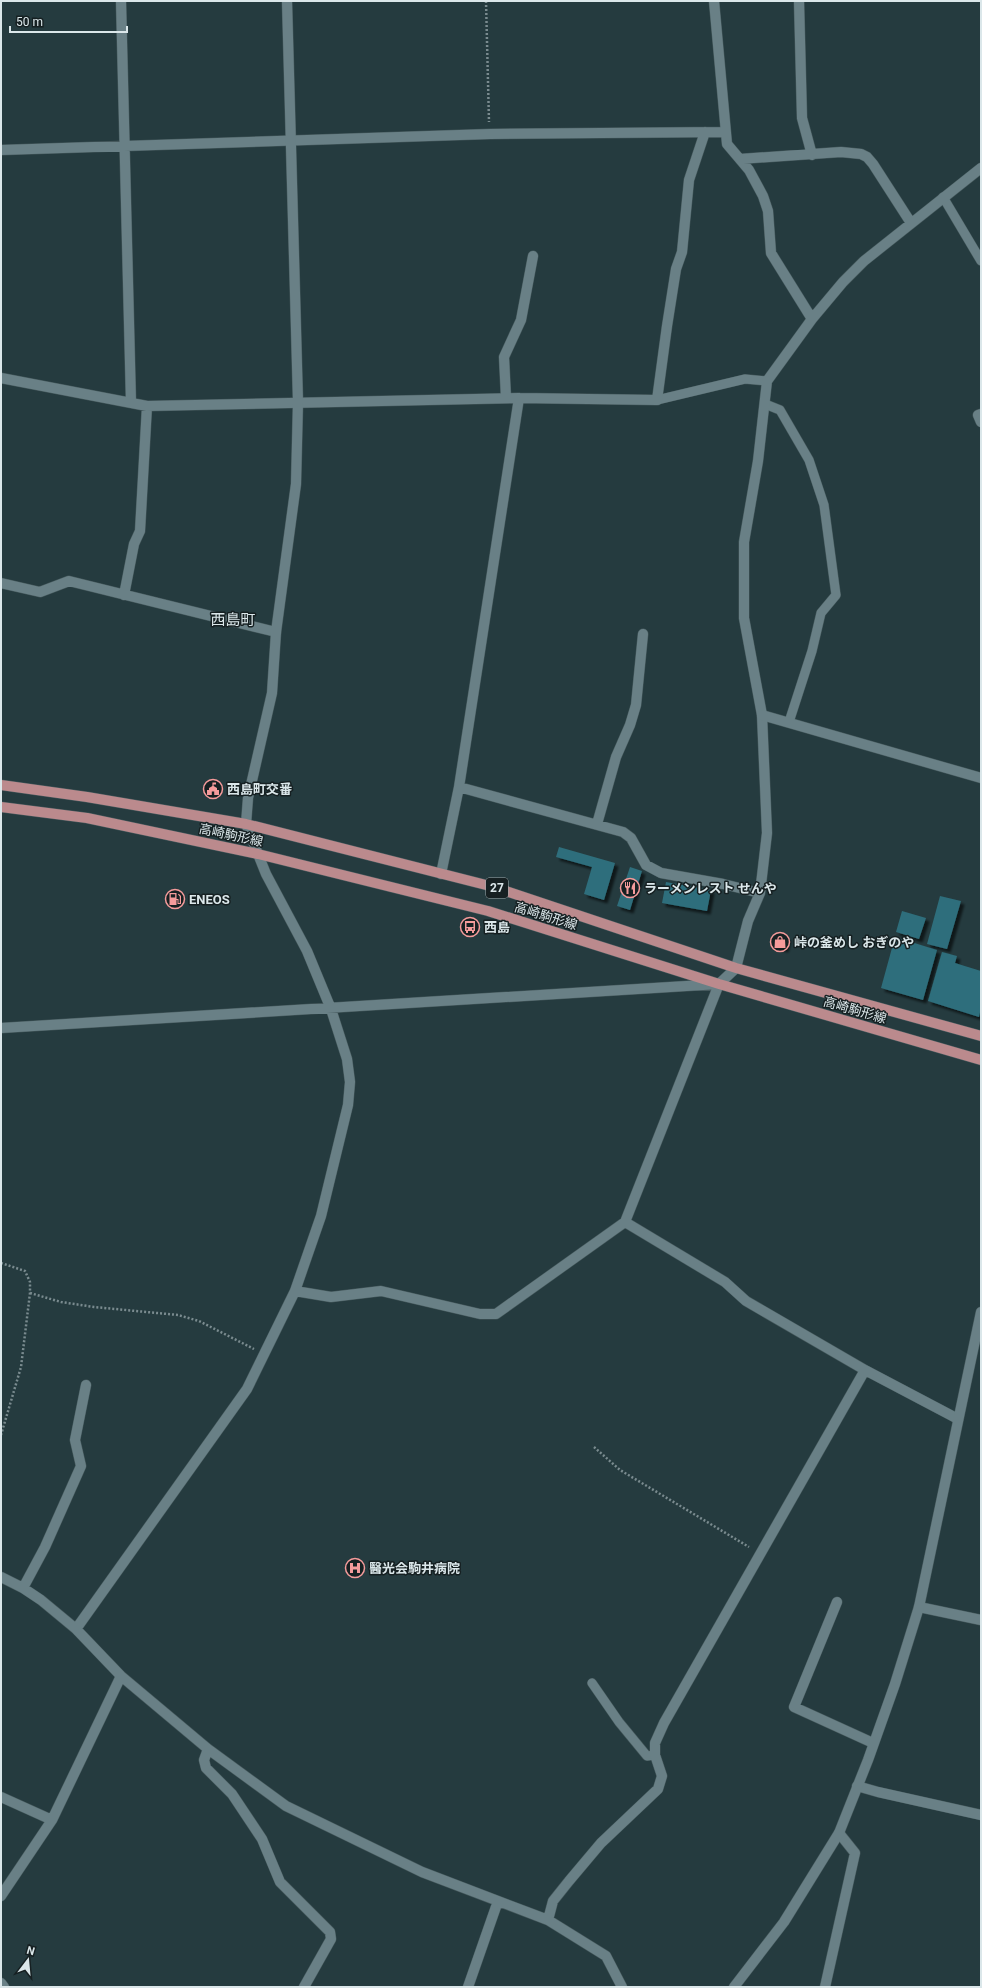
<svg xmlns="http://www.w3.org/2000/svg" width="982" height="1988" viewBox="0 0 982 1988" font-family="Roboto,'Noto Sans JP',sans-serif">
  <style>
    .building { fill: #2e6e7b; filter: url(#shadow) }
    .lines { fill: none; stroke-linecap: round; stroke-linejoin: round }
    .lane-casing { stroke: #46595d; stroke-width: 10 }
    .street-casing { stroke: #46595d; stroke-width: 11 }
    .secondary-casing { stroke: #46595d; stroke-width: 11 }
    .primary-casing { stroke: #46595d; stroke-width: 11 }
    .path { stroke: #7a8b8f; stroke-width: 2.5; stroke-dasharray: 2 2; stroke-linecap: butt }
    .lane { stroke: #698086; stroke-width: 9 }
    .street { stroke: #698086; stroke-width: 10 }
    .secondary { stroke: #698086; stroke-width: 10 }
    .primary { stroke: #bb8a8d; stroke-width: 10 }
    .labels { text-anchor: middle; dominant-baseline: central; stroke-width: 3; stroke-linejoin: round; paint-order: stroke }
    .shield { fill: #162022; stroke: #a0abae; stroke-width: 1 }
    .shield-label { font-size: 12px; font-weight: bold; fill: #dbe7ea }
    .poi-label { font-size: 13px; font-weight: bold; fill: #dbe7ea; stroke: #162022; text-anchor: start }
    .street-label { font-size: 13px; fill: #dbe7ea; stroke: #162022 }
    .quarter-label { font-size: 15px; fill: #dbe7ea; stroke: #162022 }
  </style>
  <defs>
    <filter id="shadow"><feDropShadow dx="3.5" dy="3.5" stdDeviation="1" flood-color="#0009"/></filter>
  </defs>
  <rect width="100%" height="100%" fill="#253b3f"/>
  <!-- building -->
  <path class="building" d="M559 847 615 863 604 900 584 894 592 867 556 857Z
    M630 867 642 871 630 910 617 906Z
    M666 882 711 890 707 911 662 903Z
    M940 896 961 901 947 949 927 944Z
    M902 911 926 918 919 939 896 932Z
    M775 935 788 937 785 949 771 946Z
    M895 937 937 950 923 1000 881 988Z
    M942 952 957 956 955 963 981 971V1008L979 1017 928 1001Z"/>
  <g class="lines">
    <defs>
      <path id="lane" d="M943 197 981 261
        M657 400 745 379 767 381
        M765 404 780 410 809 460 824 505 836 595 821 613 812 651 789 722
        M592 1683 619 1722 647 1756 655 1755"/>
      <path id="street" d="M121 1 131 403
        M714 1 727 144 749 170 763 196 768 211 771 253 812 319
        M799 1 802 118 812 155
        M1 150 490 134 725 132
        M740 159 841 152 861 154 867 157 873 164 911 223
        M1 378 147 406 519 398 657 400 667 326 676 269 682 252 689 180 705 132
        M506 398 504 357 521 320 533 256
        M981 414 978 415 981 422
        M1 583 40 592 69 581 276 632
        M124 595 134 544 140 531 147 406
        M459 787 623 832 631 838 646 865 661 873 723 884 760 893
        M597 824 616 757 630 725 636 705 643 634
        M441 874 459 787 519 398
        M1 1028 719 984 736 968 748 921 760 893 767 833 762 715 744 618V542L758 461 767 381 812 319 843 282 864 261 981 168
        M625 1222 725 1282 746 1301 865 1370 958 1419
        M295 1291 331 1297 381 1291 480 1314H496L625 1222 719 984
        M1 1577 23 1588 41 1600 76 1629 121 1676 208 1749 286 1806 422 1872 548 1920 606 1956 622 1987
        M23 1588 45 1547 81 1466 75 1440 86 1385
        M837 1602 794 1707 873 1743
        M919 1607 981 1620
        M76 1629 247 1389 295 1291 321 1216 348 1105 350 1082 347 1059 331 1009 307 951 266 874 258 854
        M208 1749 204 1760 206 1768 232 1794 262 1839 280 1882 330 1932 331 1939 304 1987
        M857 1786 878 1792 981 1815
        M1 1797 52 1820
        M1 1896 52 1820 121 1676
        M548 1920 553 1901 569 1881 601 1843 658 1789 662 1776 655 1755V1743L664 1723 865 1370
        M468 1987 498 1901
        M825 1987 855 1853 839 1833"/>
      <path id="secondary" d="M762 715 981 778
        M258 854 246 824 248 798 272 693 276 632 296 484 298 402 287 1
        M1 1983 4 1987
        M734 1987 784 1922 839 1833 868 1760 895 1684 919 1607 981 1312"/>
      <path id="primary" d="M1 785 87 797 246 824 494 887 736 968 981 1036
        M1 807 87 818 258 854 488 911 719 984 981 1060"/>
    </defs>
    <!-- lane casing -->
    <use href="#lane" class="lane-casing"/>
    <!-- street casing -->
    <use href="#street" class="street-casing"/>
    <!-- secondary casing -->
    <use href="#secondary" class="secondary-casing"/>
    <!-- primary casing -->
    <use href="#primary" class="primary-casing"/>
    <!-- path -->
    <path class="path" d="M486 1 489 122
      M1 1263 25 1271 30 1282V1293L21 1367 1 1435
      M30 1293 61 1302 94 1307 178 1315 199 1321 254 1349
      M594 1447 620 1470 749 1547"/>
    <!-- lane -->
    <use href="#lane" class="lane"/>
    <!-- street -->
    <use href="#street" class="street"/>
    <!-- secondary -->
    <use href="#secondary" class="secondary"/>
    <!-- primary -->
    <use href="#primary" class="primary"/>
  </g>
  <!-- icons -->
  <defs>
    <symbol id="civic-ring" viewBox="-11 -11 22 22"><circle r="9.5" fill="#162022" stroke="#f59b9b" stroke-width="1.5"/><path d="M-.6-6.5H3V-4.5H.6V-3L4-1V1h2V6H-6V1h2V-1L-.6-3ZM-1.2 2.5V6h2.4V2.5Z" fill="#f59b9b"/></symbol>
    <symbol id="restaurant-ring" viewBox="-11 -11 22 22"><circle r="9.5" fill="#162022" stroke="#f59b9b" stroke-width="1.5"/><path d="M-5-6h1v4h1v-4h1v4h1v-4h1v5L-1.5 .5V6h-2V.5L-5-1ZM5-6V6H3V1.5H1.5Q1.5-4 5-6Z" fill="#f59b9b"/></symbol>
    <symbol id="fuel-ring" viewBox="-11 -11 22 22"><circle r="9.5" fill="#162022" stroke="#f59b9b" stroke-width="1.5"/><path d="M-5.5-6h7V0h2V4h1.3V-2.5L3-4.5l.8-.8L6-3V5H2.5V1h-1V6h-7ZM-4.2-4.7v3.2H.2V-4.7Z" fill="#f59b9b"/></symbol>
    <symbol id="bus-ring" viewBox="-11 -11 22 22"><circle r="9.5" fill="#162022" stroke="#f59b9b" stroke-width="1.5"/><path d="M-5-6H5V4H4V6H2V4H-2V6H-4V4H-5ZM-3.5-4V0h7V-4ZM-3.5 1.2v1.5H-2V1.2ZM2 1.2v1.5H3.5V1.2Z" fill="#f59b9b"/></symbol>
    <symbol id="shop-ring" viewBox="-11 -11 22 22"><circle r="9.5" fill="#162022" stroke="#f59b9b" stroke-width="1.5"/><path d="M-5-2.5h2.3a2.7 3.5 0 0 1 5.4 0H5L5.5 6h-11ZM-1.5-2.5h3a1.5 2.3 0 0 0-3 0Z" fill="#f59b9b"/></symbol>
    <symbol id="hospital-ring" viewBox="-11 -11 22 22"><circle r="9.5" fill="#162022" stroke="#f59b9b" stroke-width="1.5"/><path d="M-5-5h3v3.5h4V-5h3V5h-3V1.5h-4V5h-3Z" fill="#f59b9b"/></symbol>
  </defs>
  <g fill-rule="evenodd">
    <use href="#civic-ring" x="202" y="778" width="22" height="22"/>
    <use href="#restaurant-ring" x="619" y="877" width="22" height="22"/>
    <use href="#fuel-ring" x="164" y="888" width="22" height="22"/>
    <use href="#bus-ring" x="459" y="916" width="22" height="22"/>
    <use href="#shop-ring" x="769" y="931" width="22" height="22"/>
    <use href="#hospital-ring" x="344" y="1557" width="22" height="22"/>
  </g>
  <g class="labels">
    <!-- shield labels -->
    <rect class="shield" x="486" y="878" width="22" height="20" rx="3"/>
    <g class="shield-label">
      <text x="497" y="888">27</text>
    </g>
    <!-- poi labels -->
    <g class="poi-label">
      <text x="227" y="789">西島町交番</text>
      <text x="644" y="888">ラーメンレスト せんや</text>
      <text x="189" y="899">ENEOS</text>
      <text x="484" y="927">西島</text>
      <text x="794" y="942">峠の釜めし おぎのや</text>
      <text x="369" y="1568">醫光会駒井病院</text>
    </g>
    <!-- street labels -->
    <g class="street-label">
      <text transform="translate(231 835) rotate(12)">高崎駒形線</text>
      <text transform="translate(546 916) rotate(17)">高崎駒形線</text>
      <text transform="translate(855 1010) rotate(16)">高崎駒形線</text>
    </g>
    <!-- quarter labels -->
    <g class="quarter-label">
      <text x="233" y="620">西島町</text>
    </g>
  </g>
  <!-- border -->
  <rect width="982" height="1988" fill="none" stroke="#dbe7ea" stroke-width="4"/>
  <!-- north arrow -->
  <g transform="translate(28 1960) rotate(16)" stroke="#162022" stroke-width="3" paint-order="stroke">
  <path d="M0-3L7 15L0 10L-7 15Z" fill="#dbe7ea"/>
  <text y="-6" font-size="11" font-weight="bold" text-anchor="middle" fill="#dbe7ea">N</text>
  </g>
  <!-- scale -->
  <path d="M10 26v6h117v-6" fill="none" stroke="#dbe7ea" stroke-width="2"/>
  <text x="16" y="26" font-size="12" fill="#dbe7ea" stroke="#162022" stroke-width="3" paint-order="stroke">50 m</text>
</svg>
